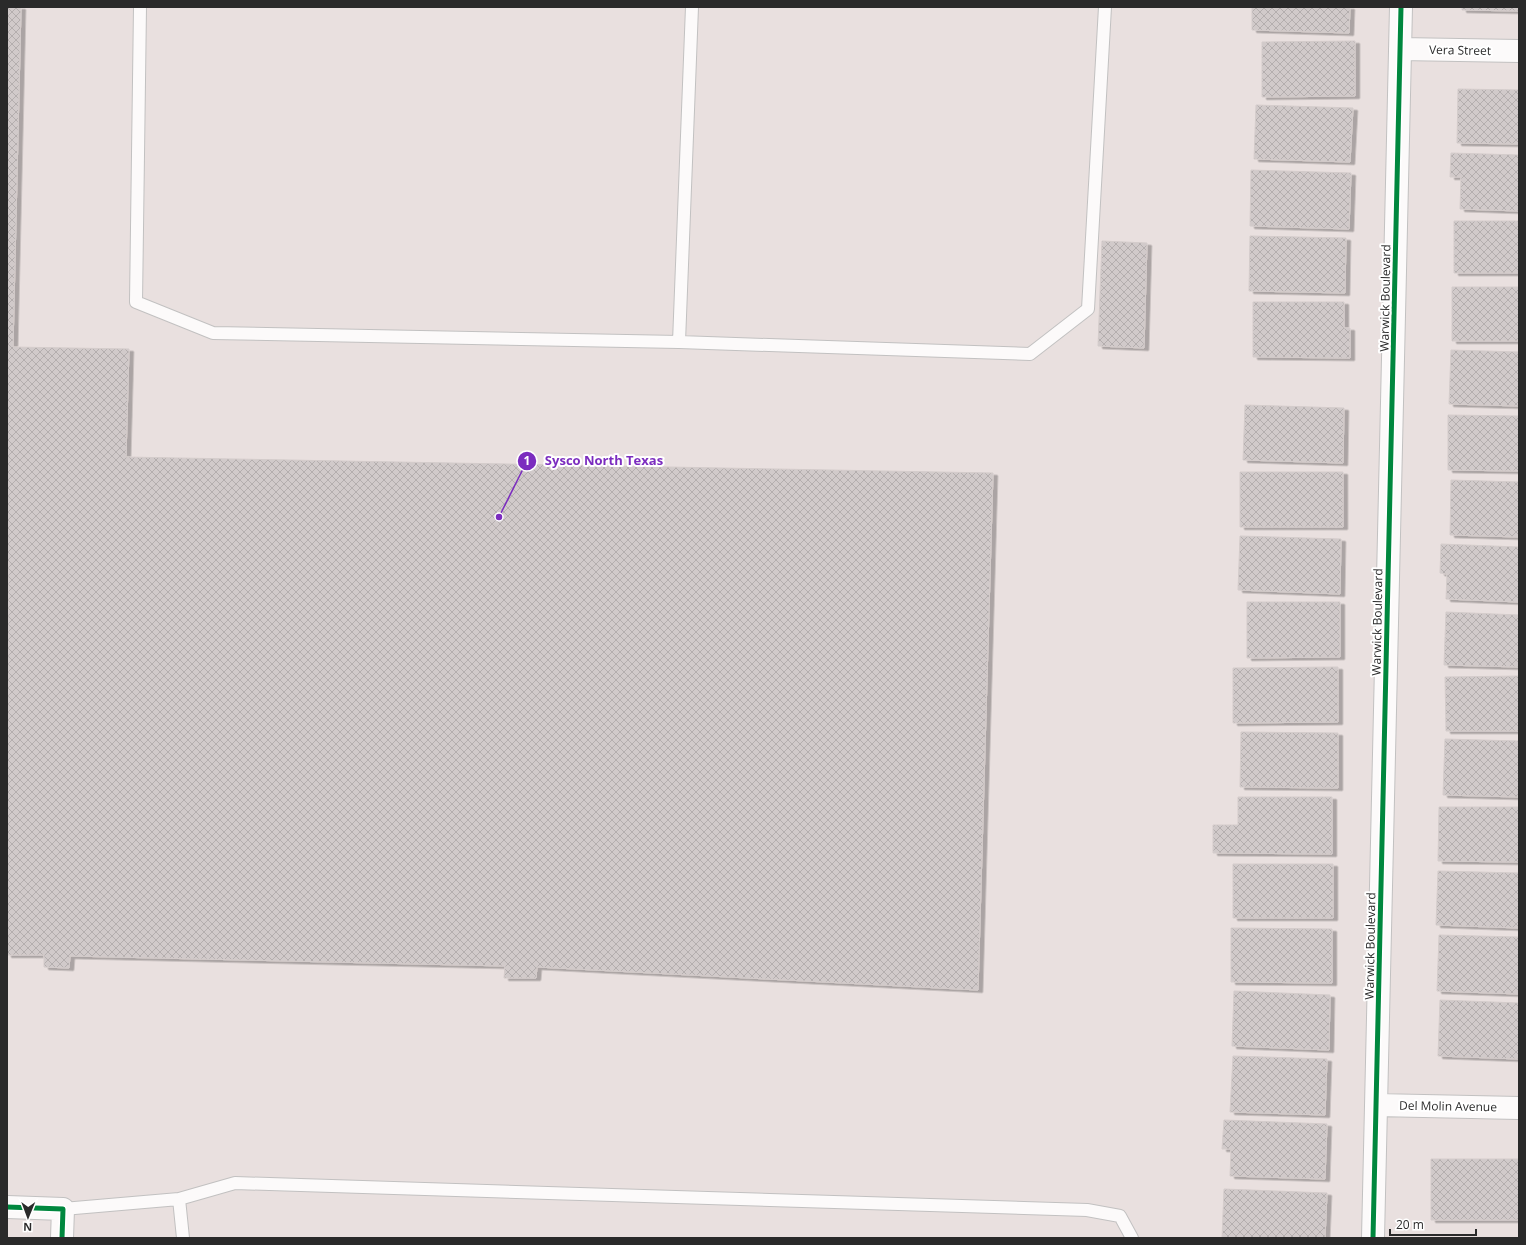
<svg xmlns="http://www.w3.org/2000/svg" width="1526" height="1245" viewBox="0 0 1526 1245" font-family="'Open Sans',sans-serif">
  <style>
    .building { fill: url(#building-cross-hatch); stroke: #d4cccb; filter: url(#shadow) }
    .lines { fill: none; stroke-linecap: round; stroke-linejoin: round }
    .lane-casing { stroke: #c2c1c1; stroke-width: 14 }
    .street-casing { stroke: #c2c1c1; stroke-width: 24 }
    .lane { stroke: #fcfafa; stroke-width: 12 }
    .street { stroke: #fcfafa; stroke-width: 22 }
    .cycleway-casing { stroke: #fff; stroke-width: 8 }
    .cycleway { stroke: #00873e; stroke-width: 5 }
    .labels { text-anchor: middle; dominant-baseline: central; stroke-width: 4; stroke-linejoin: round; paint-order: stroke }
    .street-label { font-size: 12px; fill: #2a2a2a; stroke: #fff }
    .leader { fill: none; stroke: #7b2cbf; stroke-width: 1.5 }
    .callout-dot { fill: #7b2cbf; stroke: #fff; stroke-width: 1.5 }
    .mark-label { font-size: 12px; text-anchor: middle; font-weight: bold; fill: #fff }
    .callout-label { font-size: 13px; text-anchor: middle; font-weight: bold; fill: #7b2cbf; stroke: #fff; stroke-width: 4; stroke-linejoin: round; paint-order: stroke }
  </style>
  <defs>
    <pattern id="building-cross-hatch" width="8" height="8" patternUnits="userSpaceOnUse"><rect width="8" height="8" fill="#d1caca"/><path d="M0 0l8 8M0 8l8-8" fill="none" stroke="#b4aeae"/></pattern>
    <filter id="shadow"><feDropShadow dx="4.5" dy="2.5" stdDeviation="0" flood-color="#0004"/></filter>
  </defs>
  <rect width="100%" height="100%" fill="#e9e0df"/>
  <!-- building -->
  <path class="building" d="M7 7H21L13 347 129 349 126 457 993 473 978 990 537 967 536 978H504L505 966 70 956 69 968 44 967V955H7L8 562H7Z
    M1252 7H1350L1349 33 1252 30Z
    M1462 7H1519V11L1462 10Z
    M1355 41V96L1262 97V42Z
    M1458 89 1519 90V144L1457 143Z
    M1256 105 1353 108 1350 162 1254 159Z
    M1451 153 1519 155V211L1460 209 1461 177H1450Z
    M1251 170 1351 173 1349 229 1250 226Z
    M1454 221H1519V273H1454Z
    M1250 236 1346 238 1345 293 1249 291Z
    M1102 241 1147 243 1144 348 1098 346Z
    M1452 287H1519V341H1452Z
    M1253 302H1344V328H1350V358L1253 357Z
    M1451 350 1519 352V406L1449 404Z
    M1245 405 1344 408 1343 463 1243 460Z
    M1448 415 1519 416V471L1448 470Z
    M1240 472H1343V527H1240Z
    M1451 480 1519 482V537L1450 535Z
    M1240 536 1341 539 1340 594 1238 590Z
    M1441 544 1519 547V602L1446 599 1447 574 1440 573Z
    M1247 602H1340V657L1247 658Z
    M1446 612 1519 615V667L1444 665Z
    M1338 667V722L1233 723V668Z
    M1519 676V731H1446L1445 677Z
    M1241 732 1338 733V788L1240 787Z
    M1445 739 1519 741V797L1443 795Z
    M1238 797H1332V854L1213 853V825H1238Z
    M1439 807H1519V862L1438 861Z
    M1233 864H1333V918H1233Z
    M1438 871 1519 873V928L1436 925Z
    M1231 928 1332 929V983L1231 982Z
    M1439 935 1519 937V994L1437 991Z
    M1234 991 1330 995 1329 1050 1232 1046Z
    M1440 1000 1519 1003V1059L1438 1056Z
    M1233 1056 1327 1059 1325 1115 1230 1112Z
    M1224 1120 1327 1124 1325 1179 1230 1176 1231 1149H1222Z
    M1431 1159H1519V1220H1431Z
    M1224 1189 1327 1193 1325 1238H1222Z"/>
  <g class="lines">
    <defs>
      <path id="lane" d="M140 7 136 302 213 333 679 342 1030 354 1088 309 1105 7
        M679 342 692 7
        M179 1199 183 1238
        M63 1209 179 1199 235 1183 1087 1210 1120 1216 1132 1238"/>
      <path id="street" d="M1400 49 1519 51
        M1376 1105 1519 1108
        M7 1207 63 1209 62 1238
        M1373 1238 1401 7"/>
    </defs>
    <!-- lane casing -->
    <use href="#lane" class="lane-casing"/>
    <!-- street casing -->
    <use href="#street" class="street-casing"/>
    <!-- lane -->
    <use href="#lane" class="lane"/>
    <!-- street -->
    <use href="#street" class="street"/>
    <defs>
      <path id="cycleway" d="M7 1207 63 1209 62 1238
        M1373 1238 1401 7"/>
    </defs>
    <!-- cycleway casing -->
    <use href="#cycleway" class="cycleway-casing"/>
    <!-- cycleway -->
    <use href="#cycleway" class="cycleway"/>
  </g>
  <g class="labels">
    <!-- street labels -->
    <g class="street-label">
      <text transform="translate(1460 50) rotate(1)">Vera Street</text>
      <text transform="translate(1385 298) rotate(-89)">Warwick Boulevard</text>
      <text transform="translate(1377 622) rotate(-89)">Warwick Boulevard</text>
      <text transform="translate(1370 946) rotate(-89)">Warwick Boulevard</text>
      <text transform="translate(1448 1106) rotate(1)">Del Molin Avenue</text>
    </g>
  </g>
  <!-- callouts -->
  <path class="leader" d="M499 517L527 461"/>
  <g class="callout-dot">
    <circle cx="499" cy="517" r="4"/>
    <circle cx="527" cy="461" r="10"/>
  </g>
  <g class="mark-label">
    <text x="527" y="465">1</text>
  </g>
  <g class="callout-label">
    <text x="604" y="465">Sysco North Texas</text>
  </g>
  <!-- border -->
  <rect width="1526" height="1245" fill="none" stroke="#2a2a2a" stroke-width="16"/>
  <!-- north arrow -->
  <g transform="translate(28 1217) rotate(181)" stroke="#ffffff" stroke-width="3" paint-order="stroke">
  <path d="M0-3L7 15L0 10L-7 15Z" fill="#2a2a2a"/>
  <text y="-6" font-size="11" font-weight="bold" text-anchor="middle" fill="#2a2a2a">N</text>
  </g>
  <!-- scale -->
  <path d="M1390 1229v6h86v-6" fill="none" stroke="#2a2a2a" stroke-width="2"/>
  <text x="1396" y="1229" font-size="12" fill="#2a2a2a" stroke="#ffffff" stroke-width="3" paint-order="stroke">20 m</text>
</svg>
